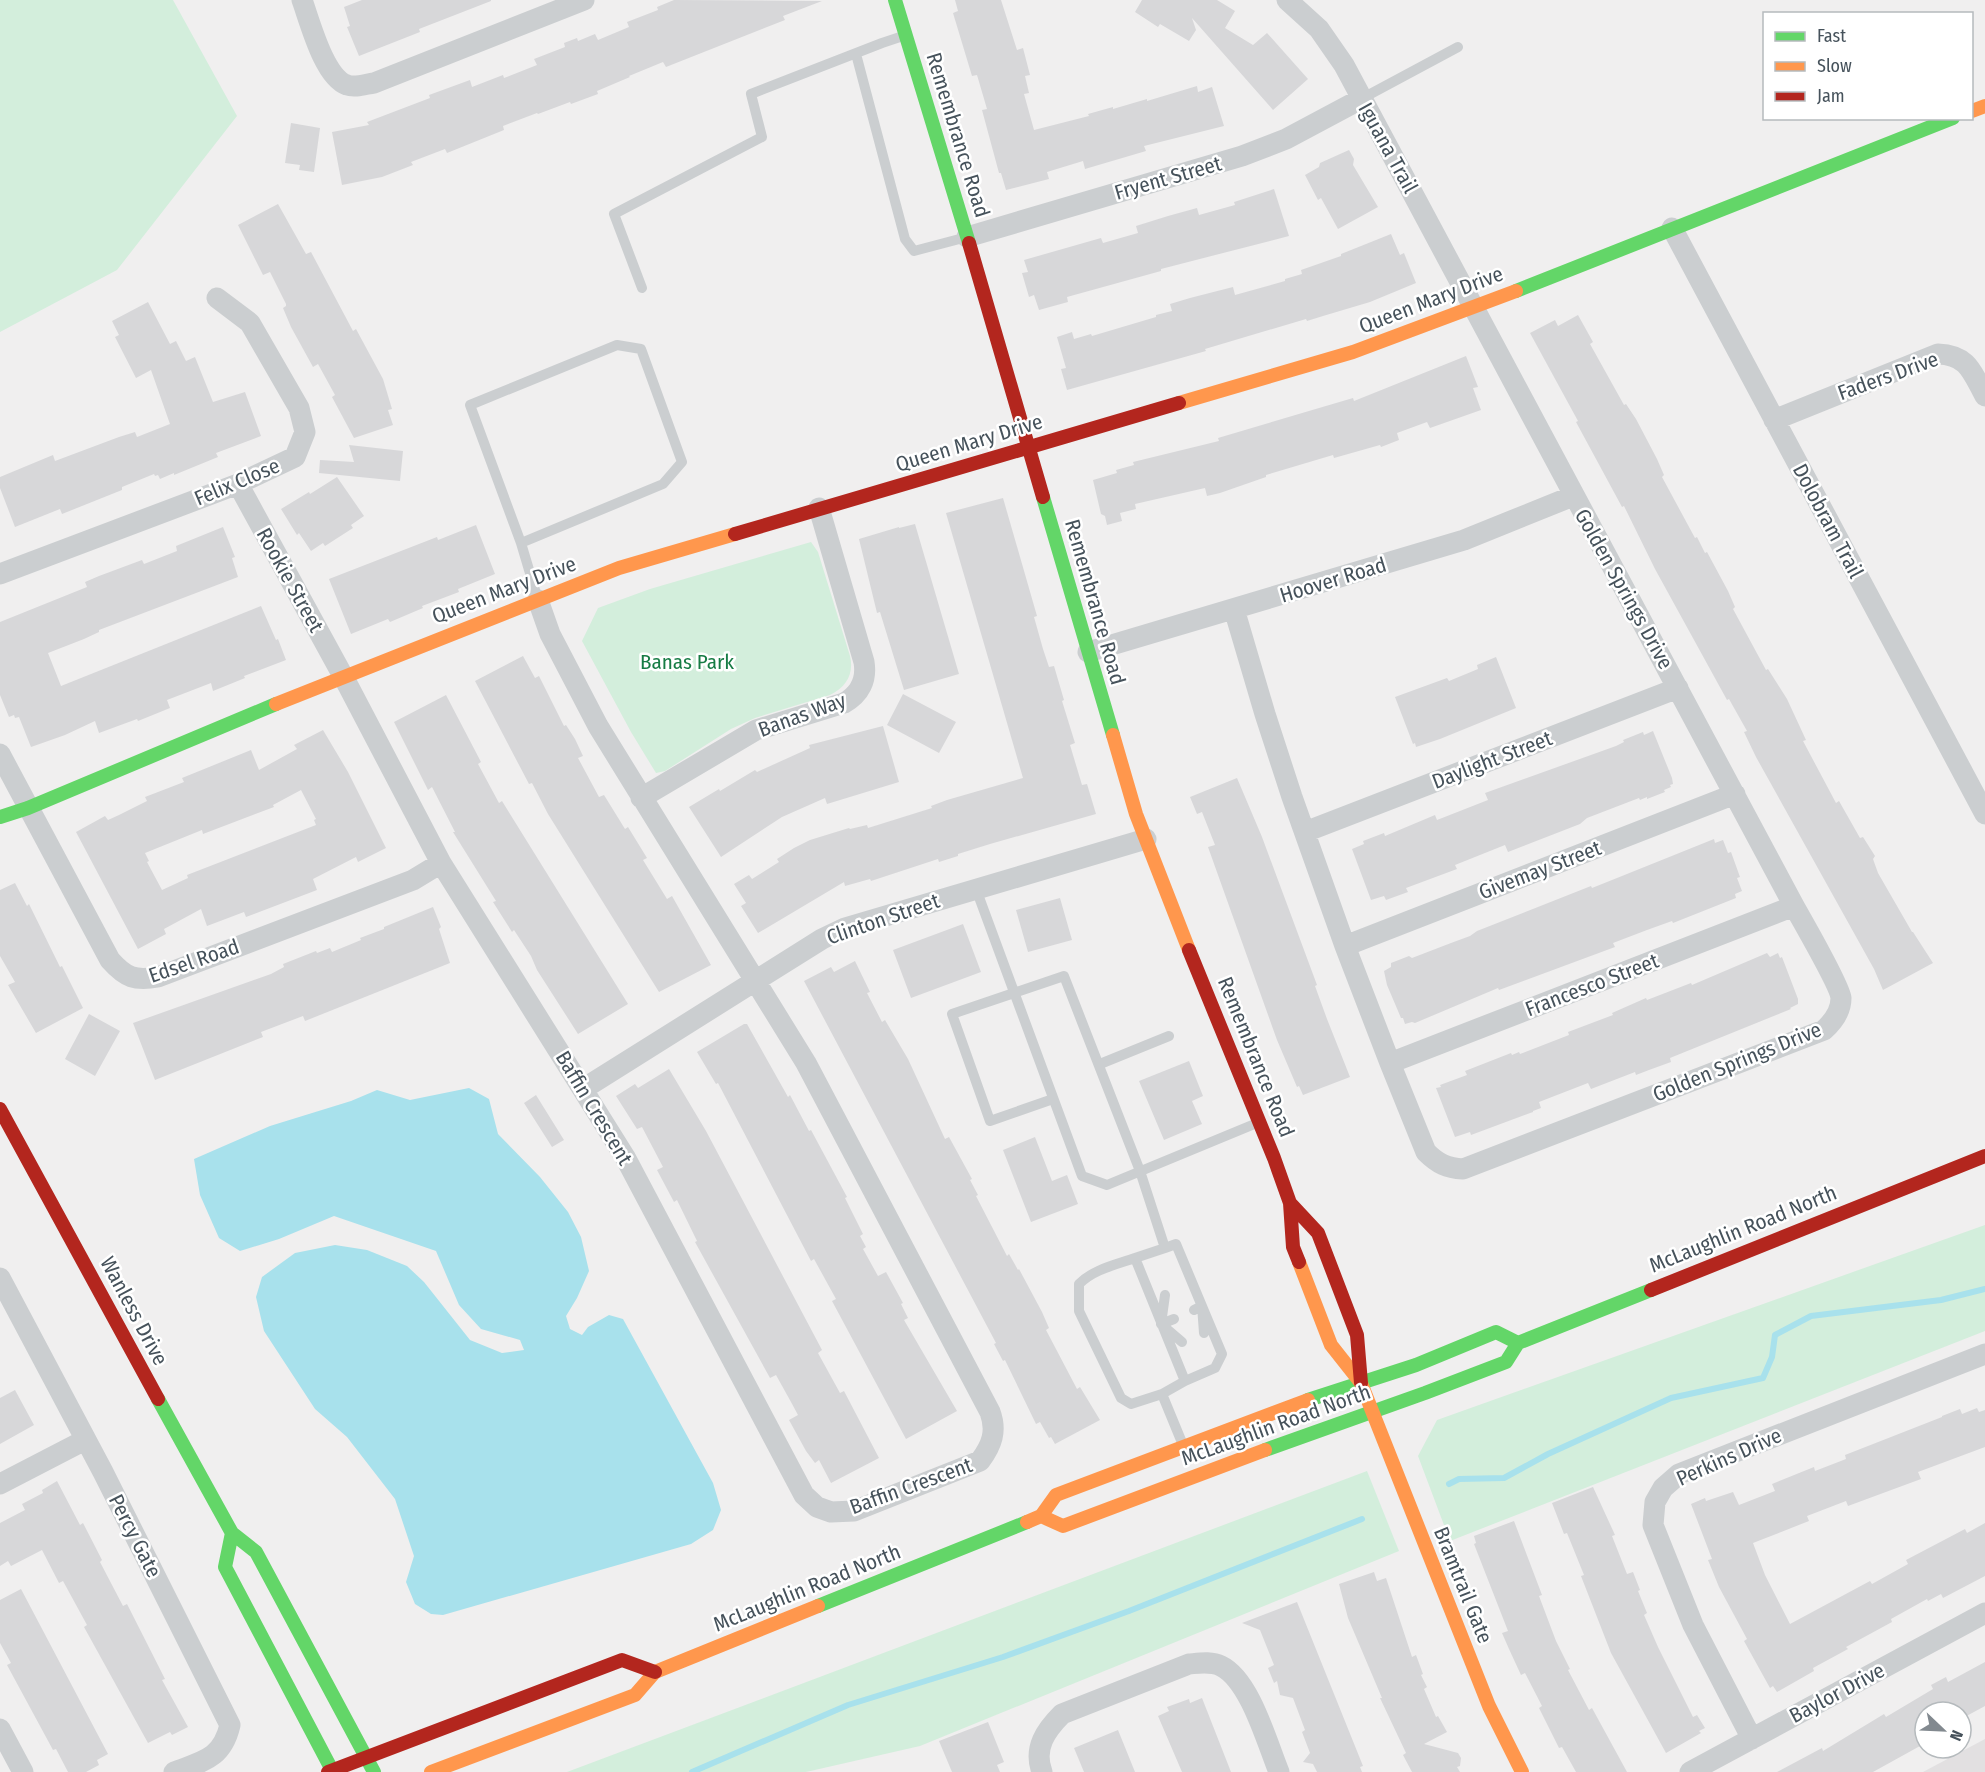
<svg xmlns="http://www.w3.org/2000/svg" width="1985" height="1772" viewBox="0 0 1985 1772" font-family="'Fira Sans Condensed',sans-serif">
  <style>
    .education { fill: #e2e0e1 }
    .green { fill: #d3eedc }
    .water { fill: #a8e1ec }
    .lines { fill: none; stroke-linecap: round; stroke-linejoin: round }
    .stream { stroke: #a8e1ec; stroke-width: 6 }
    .building { fill: #d7d7d9; fill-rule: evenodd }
    .lane { stroke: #cbced0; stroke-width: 10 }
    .street { stroke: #cbced0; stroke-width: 21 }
    .fast { stroke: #63d668; stroke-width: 14 }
    .slow { stroke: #ff974d; stroke-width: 14 }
    .jam { stroke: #b3261e; stroke-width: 14 }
    .labels { text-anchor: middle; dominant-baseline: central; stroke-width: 5; stroke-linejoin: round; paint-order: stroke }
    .street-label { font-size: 21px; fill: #46525b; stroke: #fff }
    .park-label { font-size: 21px; fill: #177c45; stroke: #fff }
  </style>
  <rect width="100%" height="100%" fill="#f0efef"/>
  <!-- education -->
  <path class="education" d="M1985 1739V1772H1923Z"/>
  <!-- green -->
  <path class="green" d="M0 0H173L237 116 117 270 0 332Z
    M811 542 818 552 850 656C854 673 847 687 830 695L755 718 731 729 665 771 656 773 631 732 582 641 598 608 650 589Z
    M1985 1225V1331L1450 1541 1418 1456 1437 1420Z
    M1367 1471 1399 1551 920 1746 806 1772H567Z"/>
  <!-- water -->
  <path class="water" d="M469 1088 489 1099 498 1134 540 1177 568 1212 581 1237 589 1271 577 1298 566 1316 570 1329 582 1335 588 1327 609 1315 623 1319 713 1483 721 1510 713 1530 691 1544 443 1615 431 1614 415 1604 406 1582 414 1556 395 1499 347 1437 315 1409 264 1331 256 1297 262 1277 295 1253 335 1245 367 1250 407 1266 424 1282 470 1340 502 1353 524 1350 520 1340 481 1329 459 1305 436 1251 334 1216 279 1239 240 1251 219 1238 200 1195 194 1159 270 1126 351 1101 377 1090 410 1100Z"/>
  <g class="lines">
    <!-- stream -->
    <path class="stream" d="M1449 1484 1459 1479 1504 1478 1548 1454 1671 1398 1763 1378 1772 1357 1775 1335 1811 1316 1941 1300 1985 1289
      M692 1772 848 1705 1003 1657 1129 1611 1362 1519"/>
  </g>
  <!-- building -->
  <path class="building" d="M362 0H491V1L419 29 420 32 359 56 347 27 350 26 344 7Z
    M674 0 822 1 783 16 785 20 666 67 663 62 629 76 630 77 597 91 598 94 571 104 570 102 538 114 537 113 503 126 504 130 447 153 445 149 411 162 413 165 382 177 342 185 332 132 369 125 367 122 430 98 429 95 470 80 472 87 503 75 504 78 537 65 534 59 565 47 564 43 577 38 578 41 595 34 598 40 629 27 627 22 658 10 657 7Z
    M955 0H1001L1017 50 1023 48 1030 75 1025 76 1029 93 1024 94 1034 130 1089 116 1088 114 1113 107V109L1147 99V101L1197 86 1198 92 1212 87 1224 126 1144 146 1146 151 1085 169 1083 161 1047 172 1049 179 1006 190 1001 173H999L982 110 987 109 977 75 972 76 953 13 958 11Z
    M1142 0H1217L1235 11 1225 28 1253 45 1267 33 1308 79 1273 110 1192 18 1196 30 1189 41 1160 24 1158 27 1135 12Z
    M291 123 320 128 314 172 299 170 300 165 285 163Z
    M1349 150 1354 159 1353 165 1378 207 1338 229 1321 198 1318 200 1305 175 1319 167 1320 163Z
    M1274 189 1289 236 1161 269V271L1067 297 1068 302 1039 310 1034 295 1029 297 1022 273 1028 272 1024 260 1101 238 1103 243 1138 233 1136 226 1168 216 1197 208 1199 215 1235 205 1234 202Z
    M278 204 306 254 311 252 353 331 356 329 383 379 392 409 388 410 393 425 354 438 332 397 335 395 318 364 313 367 291 327 283 308 286 306V304L270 272 263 275 238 225Z
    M1391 234 1400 255 1404 253 1416 283 1370 302 1323 316 1307 321 1306 319 1205 349 1206 351 1067 390 1061 369 1066 368 1057 337 1072 332 1074 339 1091 334 1092 336 1156 317V315L1172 311 1170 304 1190 298 1233 287 1235 295 1285 281V279L1302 274 1301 270 1341 256V254Z
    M148 302 170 344 176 341 186 361 195 357 213 402 245 392 261 436 216 453 218 457 174 475V473L160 479 158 475 155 476 154 474 122 487V490L62 514 60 509 15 527 0 488V477L53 455 55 461 119 437 135 432 137 437 170 424 151 370 136 378 115 337 119 335 112 321Z
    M1578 315 1593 342 1590 344 1624 405 1626 404 1636 419 1657 459 1664 475 1662 477 1695 538 1697 537 1705 553 1707 552 1728 591 1735 607 1733 609 1766 670 1768 669 1787 699 1806 740 1803 741 1836 803 1839 801 1860 838 1863 837 1875 856 1873 859 1878 873 1912 932H1913L1933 963 1883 990 1874 969 1756 757 1744 732 1747 731 1729 699 1727 700 1655 569 1624 506 1622 507 1576 422 1578 421 1530 333 1555 320 1558 326Z
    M1466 356 1478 387 1473 388 1481 410 1430 428 1427 422 1397 433 1399 440 1381 447 1380 445 1334 458 1333 455 1266 475V477L1220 493 1207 496 1205 488 1135 504 1136 509 1120 513 1122 521 1107 525 1105 516 1101 514 1093 480 1117 473 1116 470 1134 465 1133 462 1219 441 1218 438 1353 398 1354 401Z
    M349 445 403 451 400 481 319 473 320 460 354 462Z
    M337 477 364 516 351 525 353 528 325 546 323 543 311 551 299 533 297 535 281 509 309 492 310 494Z
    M1003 498 1037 616 1034 617 1043 649 1049 667 1054 666 1064 700 1062 701 1075 743 1070 745 1082 785 1087 784 1096 814 990 844 958 854V856L939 862 938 859 871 881 870 879 845 886 844 882 758 933 741 906 746 903 734 884 749 875 752 879 779 862 777 859 794 848 810 840 849 828 850 829 867 825 868 828 932 808 931 806 947 800 1023 778 946 513Z
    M915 524 959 674 904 690 880 612 877 613 859 539 899 527V528Z
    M476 525 495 574 458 589 459 592 422 606 423 608 390 622 388 619 351 634 329 579 437 537 438 540Z
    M223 527 235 557 232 558 238 577 99 630V632L84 639 48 653 61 686 261 606 276 640 278 639 286 660 244 676 245 678 213 691 211 683 167 700 170 708 138 721 137 719 99 733 95 721 65 735 31 747 19 717 15 718 14 715 9 717 0 695V622L87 587 85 582 99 576 142 560 144 564 177 551 176 546Z
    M523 656 535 678 539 676 564 726 566 725 575 739 583 756 578 758 599 797 604 795 625 829 628 827 647 858 643 860 667 899 672 896 711 965 659 992 548 814 532 783 529 784 475 681Z
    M1496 657 1516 708 1440 739 1416 747 1415 743 1413 744 1395 697 1447 678 1449 681 1478 669 1477 665Z
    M903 694 956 722 939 753 887 725Z
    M446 695 481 762 478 764 499 803 502 801 628 1004 578 1034 537 970 531 956 514 930 512 932 493 902 496 901 453 832H455L432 787 428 790 394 722Z
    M883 726 899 782 827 804 825 798 782 817 721 857 689 807 719 789 720 791 755 770 757 772 810 748 809 745Z
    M323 730 348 772 386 848 358 862 356 857 313 879 317 890 246 917 244 912 207 926 201 909 164 929 166 934 138 949 76 832 105 816 108 820 119 815 147 801 145 797 184 782 182 778 251 750 259 770 297 749 294 745ZM301 790 316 819 314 820 316 825 187 875 188 878 162 890 147 862 149 861 145 853 202 830 203 834 274 807 273 805Z
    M1653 731 1672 778 1673 784 1670 785 1671 787 1664 790 1665 792 1647 799V797L1640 800 1639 798 1587 818 1580 824 1508 852 1505 845 1455 865 1457 869 1406 888 1408 892 1386 900 1384 896 1371 900 1352 849 1364 844 1363 841 1384 833 1385 836 1435 815 1437 820 1488 800 1485 793 1616 746 1624 742 1623 740 1643 732 1644 735Z
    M1237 778 1262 837 1317 985 1315 986 1327 1019 1350 1077 1303 1095 1299 1086 1297 1087 1277 1040 1208 847 1215 845 1202 812 1197 814 1190 797Z
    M1714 839 1715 843 1723 840 1728 853 1731 852 1740 877 1737 878 1742 891 1735 894 1736 898 1673 923 1672 921 1647 930 1613 943 1615 947 1499 990 1498 988 1415 1023 1412 1022 1405 1024 1403 1018H1401L1387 985 1384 971 1391 967V963L1409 956 1412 958 1451 943 1470 936 1477 931 1591 886 1592 888 1622 876Z
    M15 883 27 906 29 904 60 967 62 966 83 1008 36 1033 8 985 15 982 0 956V890Z
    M1060 898 1072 940 1028 952 1016 910Z
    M433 907 441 927 439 929 450 963 305 1021 303 1016 261 1032 263 1037 155 1080 133 1023 271 974 284 967 283 964 316 951 317 953 330 948 332 952 361 940 360 938 384 929V927Z
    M963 924 981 972 911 998 893 950Z
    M1767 953 1770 957 1778 953 1780 958 1782 957 1798 999V1004L1790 1008 1791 1009 1670 1058 1671 1062 1649 1070 1636 1075 1635 1072 1591 1089 1588 1083 1539 1102 1541 1108 1533 1111V1112L1471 1135 1470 1132 1455 1137 1436 1088 1441 1087 1440 1085 1467 1075 1465 1071 1511 1053 1512 1055 1519 1052 1520 1054 1569 1035 1568 1032 1613 1015 1612 1013 1646 998 1647 1000 1691 983 1692 985Z
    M855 961 870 992 867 993 882 1022 885 1020 908 1059 945 1139 949 1137 972 1179 970 1180 978 1195 976 1196 1007 1256 1009 1254 1018 1270 1019 1269 1042 1312 1049 1328 1046 1330 1077 1389 1080 1387 1100 1420 1055 1444 1051 1437 1049 1438 1040 1422 1036 1424 1005 1360 1003 1361 994 1344 996 1343 804 981 831 967 834 972Z
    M89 1014 120 1031 95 1076 65 1059Z
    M744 1024H747L788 1097 790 1095 809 1131 811 1130 847 1197 845 1198 863 1234 860 1236 866 1247 863 1249 878 1276 886 1272 903 1303 901 1304 908 1318 904 1320 957 1411 906 1439 832 1301 836 1299 814 1259 811 1261 718 1083 716 1084 697 1052Z
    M1189 1061 1203 1096 1192 1101 1202 1124 1164 1140 1139 1081Z
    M669 1069 706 1131 822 1350 818 1353 840 1393 844 1391 879 1458 831 1483 819 1460 815 1463 806 1451 789 1420 798 1415 791 1402 776 1375 770 1378 695 1242 697 1241 677 1200 674 1202 657 1170 663 1167 642 1127 637 1129 616 1096 635 1084 638 1088Z
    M536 1095 564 1140 552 1147 524 1103Z
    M1035 1137 1052 1181 1067 1175 1078 1204 1031 1222 1003 1150Z
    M15 1390 34 1425 0 1444V1398Z
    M1977 1408 1979 1412 1985 1410V1447L1918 1472 1921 1479 1848 1506 1846 1501 1807 1516 1809 1521 1753 1543 1765 1575 1790 1624 1870 1581 1872 1584 1908 1564 1906 1560 1965 1529 1967 1533 1985 1523V1576L1943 1598 1941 1594 1928 1601 1927 1599 1891 1619 1892 1622 1846 1647 1848 1649 1813 1668 1814 1671 1777 1692 1773 1686 1770 1688 1744 1641 1747 1639 1719 1587 1708 1560 1712 1559 1691 1504 1705 1498 1706 1501 1733 1492 1739 1505 1775 1491 1772 1484 1814 1467 1815 1471 1846 1459 1845 1455 1942 1417V1416L1960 1409 1962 1414Z
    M57 1481 80 1525 83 1523 102 1560 100 1562 123 1606 127 1604 165 1679 162 1680 188 1727 172 1735 170 1732 148 1743 84 1627 87 1625 63 1581 59 1583 42 1550 11 1566 8 1561 0 1566V1523L25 1510 22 1504 43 1493 42 1490Z
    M1593 1487 1615 1535 1612 1536 1627 1574 1633 1572 1640 1590 1638 1591 1647 1613 1644 1615 1658 1647 1693 1717 1697 1715 1705 1728 1699 1731 1701 1733 1666 1753 1611 1653 1581 1576 1584 1575 1567 1533 1564 1534 1552 1503Z
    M1514 1521 1542 1595 1539 1596 1556 1641 1570 1669 1568 1670 1589 1710 1592 1708 1627 1772H1576L1562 1747 1559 1748 1539 1708 1542 1706 1525 1673 1521 1675 1509 1649 1502 1633 1508 1631 1474 1544 1476 1543 1474 1536Z
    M1374 1572 1377 1581 1386 1578 1412 1657 1416 1655 1423 1674 1421 1675 1427 1687 1424 1689 1436 1717 1438 1716 1447 1732 1424 1744 1458 1753 1461 1758 1460 1766 1457 1767 1460 1772H1412L1403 1755 1406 1753 1380 1698H1382L1348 1618 1339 1584Z
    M21 1589 108 1754 97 1760 99 1765 86 1772H68L56 1749 53 1750 7 1665 11 1663 0 1643V1600Z
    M1297 1602 1363 1766 1360 1767 1362 1772H1317L1313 1764 1303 1762 1310 1753 1302 1732 1305 1730 1293 1698 1280 1695 1277 1681 1274 1683 1268 1668 1274 1665 1260 1630 1242 1623Z
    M1985 1662V1706L1961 1719V1712H1925V1739L1918 1743 1920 1746 1873 1772H1777L1822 1748 1823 1751 1884 1714 1886 1717 1933 1689 1931 1685 1946 1677 1948 1682Z
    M1202 1698 1231 1772H1182L1158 1716 1169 1711 1167 1707 1189 1699 1190 1703Z
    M988 1722 1004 1762 997 1765 1000 1772H952L939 1741Z
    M1118 1730 1135 1772H1084L1074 1748Z"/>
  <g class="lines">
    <!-- lane -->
    <path class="lane" d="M856 54 905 239 914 251 967 237
      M1361 99 1458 47
      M642 288 614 214 762 137 751 94 882 43 906 35
      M521 543 663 484 682 462 641 349 617 345 470 405 521 543 538 600
      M976 889 1082 1176 1107 1185 1257 1123
      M1100 1064 1169 1036
      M1053 1099 990 1121 952 1014 1064 976 1140 1171 1165 1248 1135 1258 1185 1381 1162 1394 1183 1445
      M1165 1248 1176 1244 1222 1354 1215 1368 1185 1381
      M1135 1258C1115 1265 1094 1269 1079 1284V1311L1121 1398 1131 1404 1162 1394
      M1165 1295 1161 1324 1182 1342
      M1194 1310 1202 1306 1204 1333
      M1161 1324 1174 1319"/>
    <!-- street -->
    <path class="street" d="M302 0C310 22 324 77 347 85 355 88 366 84 374 83L584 0
      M1672 228 1985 814
      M967 237 1242 156 1286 139 1361 99
      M1774 420 1938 354C1968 355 1972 372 1985 396
      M238 484 343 676 441 863 625 1157 804 1495 817 1507 831 1512 854 1511 980 1461C992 1445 997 1431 990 1412L806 1063 598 726 550 634 538 600
      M0 574 238 484 295 457 305 432 299 408 250 323 217 298
      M1234 609 1265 714 1292 797 1345 946 1390 1063 1426 1152C1438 1164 1447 1168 1463 1169L1824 1030C1834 1021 1841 1011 1841 998 1840 986 1803 922 1794 906L1344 65 1319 29 1287 0
      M1088 652 1464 540 1573 496
      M0 754 110 960C126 978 135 981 158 977L413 880 441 863
      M641 798 756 730 844 703C860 694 867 680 864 662L819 508
      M1305 832 1678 688
      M1345 946 1735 794
      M1390 1063 1794 906
      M583 1089 822 939 845 928 1146 839
      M0 1278 103 1472 230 1725C222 1759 203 1761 174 1772
      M0 1484 85 1440
      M0 1729 23 1772
      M1752 1739 1693 1625 1653 1525 1655 1502 1663 1488 1679 1474 1985 1354
      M1042 1772C1033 1748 1046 1730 1062 1714L1189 1664C1200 1663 1211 1661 1221 1666 1250 1680 1267 1743 1279 1772
      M1690 1772 1985 1613"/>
    <!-- fast -->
    <path class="fast" d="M895 0 969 243
      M1516 291 1953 118
      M1043 497 1113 735
      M0 817 28 808 276 704
      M158 1399 232 1533 256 1552 374 1772
      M1308 1400 1416 1365 1496 1332 1518 1343
      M1265 1450 1425 1393 1506 1362 1518 1343 1651 1290
      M232 1533 225 1567 333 1772
      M818 1606 1027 1522"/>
    <!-- slow -->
    <path class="slow" d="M1972 111 1985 106
      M1179 403 1353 352 1516 291
      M276 704 619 568 735 534
      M1113 735 1136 814 1189 950
      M1299 1262 1331 1345 1361 1383 1489 1706 1522 1772
      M1041 1516 1063 1526 1265 1450
      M1027 1522 1041 1516 1056 1495 1308 1400
      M431 1772 635 1695 655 1672 818 1606"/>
    <!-- jam -->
    <path class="jam" d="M969 243 1043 497
      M735 534 1179 403
      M1189 950 1274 1158 1290 1203 1293 1247 1299 1262
      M0 1109 158 1399
      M1290 1203 1318 1233 1357 1335 1361 1383
      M1651 1290 1985 1156
      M328 1772 622 1660 655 1672"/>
  </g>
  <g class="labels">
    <!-- street labels -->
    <g class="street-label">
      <text transform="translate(958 135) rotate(73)">Remembrance Road</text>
      <text transform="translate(1388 148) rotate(61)">Iguana Trail</text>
      <text transform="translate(1168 178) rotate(-16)">Fryent Street</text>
      <text transform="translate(1431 300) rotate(-21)">Queen Mary Drive</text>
      <text transform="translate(1888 376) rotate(-20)">Faders Drive</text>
      <text transform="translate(969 443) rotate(-17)">Queen Mary Drive</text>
      <text transform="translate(237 482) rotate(-23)">Felix Close</text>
      <text transform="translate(1828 521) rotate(62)">Dolobram Trail</text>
      <text transform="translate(290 580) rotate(61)">Rookie Street</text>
      <text transform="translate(1333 580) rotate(-17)">Hoover Road</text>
      <text transform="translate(1624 589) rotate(61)">Golden Springs Drive</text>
      <text transform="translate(504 590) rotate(-21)">Queen Mary Drive</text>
      <text transform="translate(1095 602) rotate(74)">Remembrance Road</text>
      <text transform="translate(802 715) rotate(-20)">Banas Way</text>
      <text transform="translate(1492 760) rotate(-21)">Daylight Street</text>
      <text transform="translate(1540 870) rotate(-21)">Givemay Street</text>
      <text transform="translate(883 919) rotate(-19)">Clinton Street</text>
      <text transform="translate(194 961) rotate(-19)">Edsel Road</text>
      <text transform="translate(1592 985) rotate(-21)">Francesco Street</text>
      <text transform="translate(1256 1057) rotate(68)">Remembrance Road</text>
      <text transform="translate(1737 1062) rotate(-22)">Golden Springs Drive</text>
      <text transform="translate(594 1108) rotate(59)">Baffin Crescent</text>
      <text transform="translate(1743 1229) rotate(-22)">McLaughlin Road North</text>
      <text transform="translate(134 1311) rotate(62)">Wanless Drive</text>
      <text transform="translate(1276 1425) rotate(-20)">McLaughlin Road North</text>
      <text transform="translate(1729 1457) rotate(-24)">Perkins Drive</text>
      <text transform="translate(911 1486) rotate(-20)">Baffin Crescent</text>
      <text transform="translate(135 1536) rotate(63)">Percy Gate</text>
      <text transform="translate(1463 1585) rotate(68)">Bramtrail Gate</text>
      <text transform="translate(807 1588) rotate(-22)">McLaughlin Road North</text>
      <text transform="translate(1837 1693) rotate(-28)">Baylor Drive</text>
    </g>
    <!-- park labels -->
    <g class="park-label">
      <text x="687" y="662">Banas Park</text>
    </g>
  </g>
  <!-- legend -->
  <rect x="1763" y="12" width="210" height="108" fill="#ffffff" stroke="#b5babd" stroke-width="1.5"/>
  <rect x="1775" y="32" width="30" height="9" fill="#63d668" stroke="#b5babd" stroke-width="1.5"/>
  <text x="1817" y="42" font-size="18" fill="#46525b">Fast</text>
  <rect x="1775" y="62" width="30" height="9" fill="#ff974d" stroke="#b5babd" stroke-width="1.5"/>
  <text x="1817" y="72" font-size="18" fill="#46525b">Slow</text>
  <rect x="1775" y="92" width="30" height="9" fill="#b3261e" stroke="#b5babd" stroke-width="1.5"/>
  <text x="1817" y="102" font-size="18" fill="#46525b">Jam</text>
  <!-- north arrow -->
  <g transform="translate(1943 1730) rotate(113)"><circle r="28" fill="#ffffff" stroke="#b5babd" stroke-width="1.5"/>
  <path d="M0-4.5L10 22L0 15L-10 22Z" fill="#82898f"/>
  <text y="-9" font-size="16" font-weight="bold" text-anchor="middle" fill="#46525b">N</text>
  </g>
</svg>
